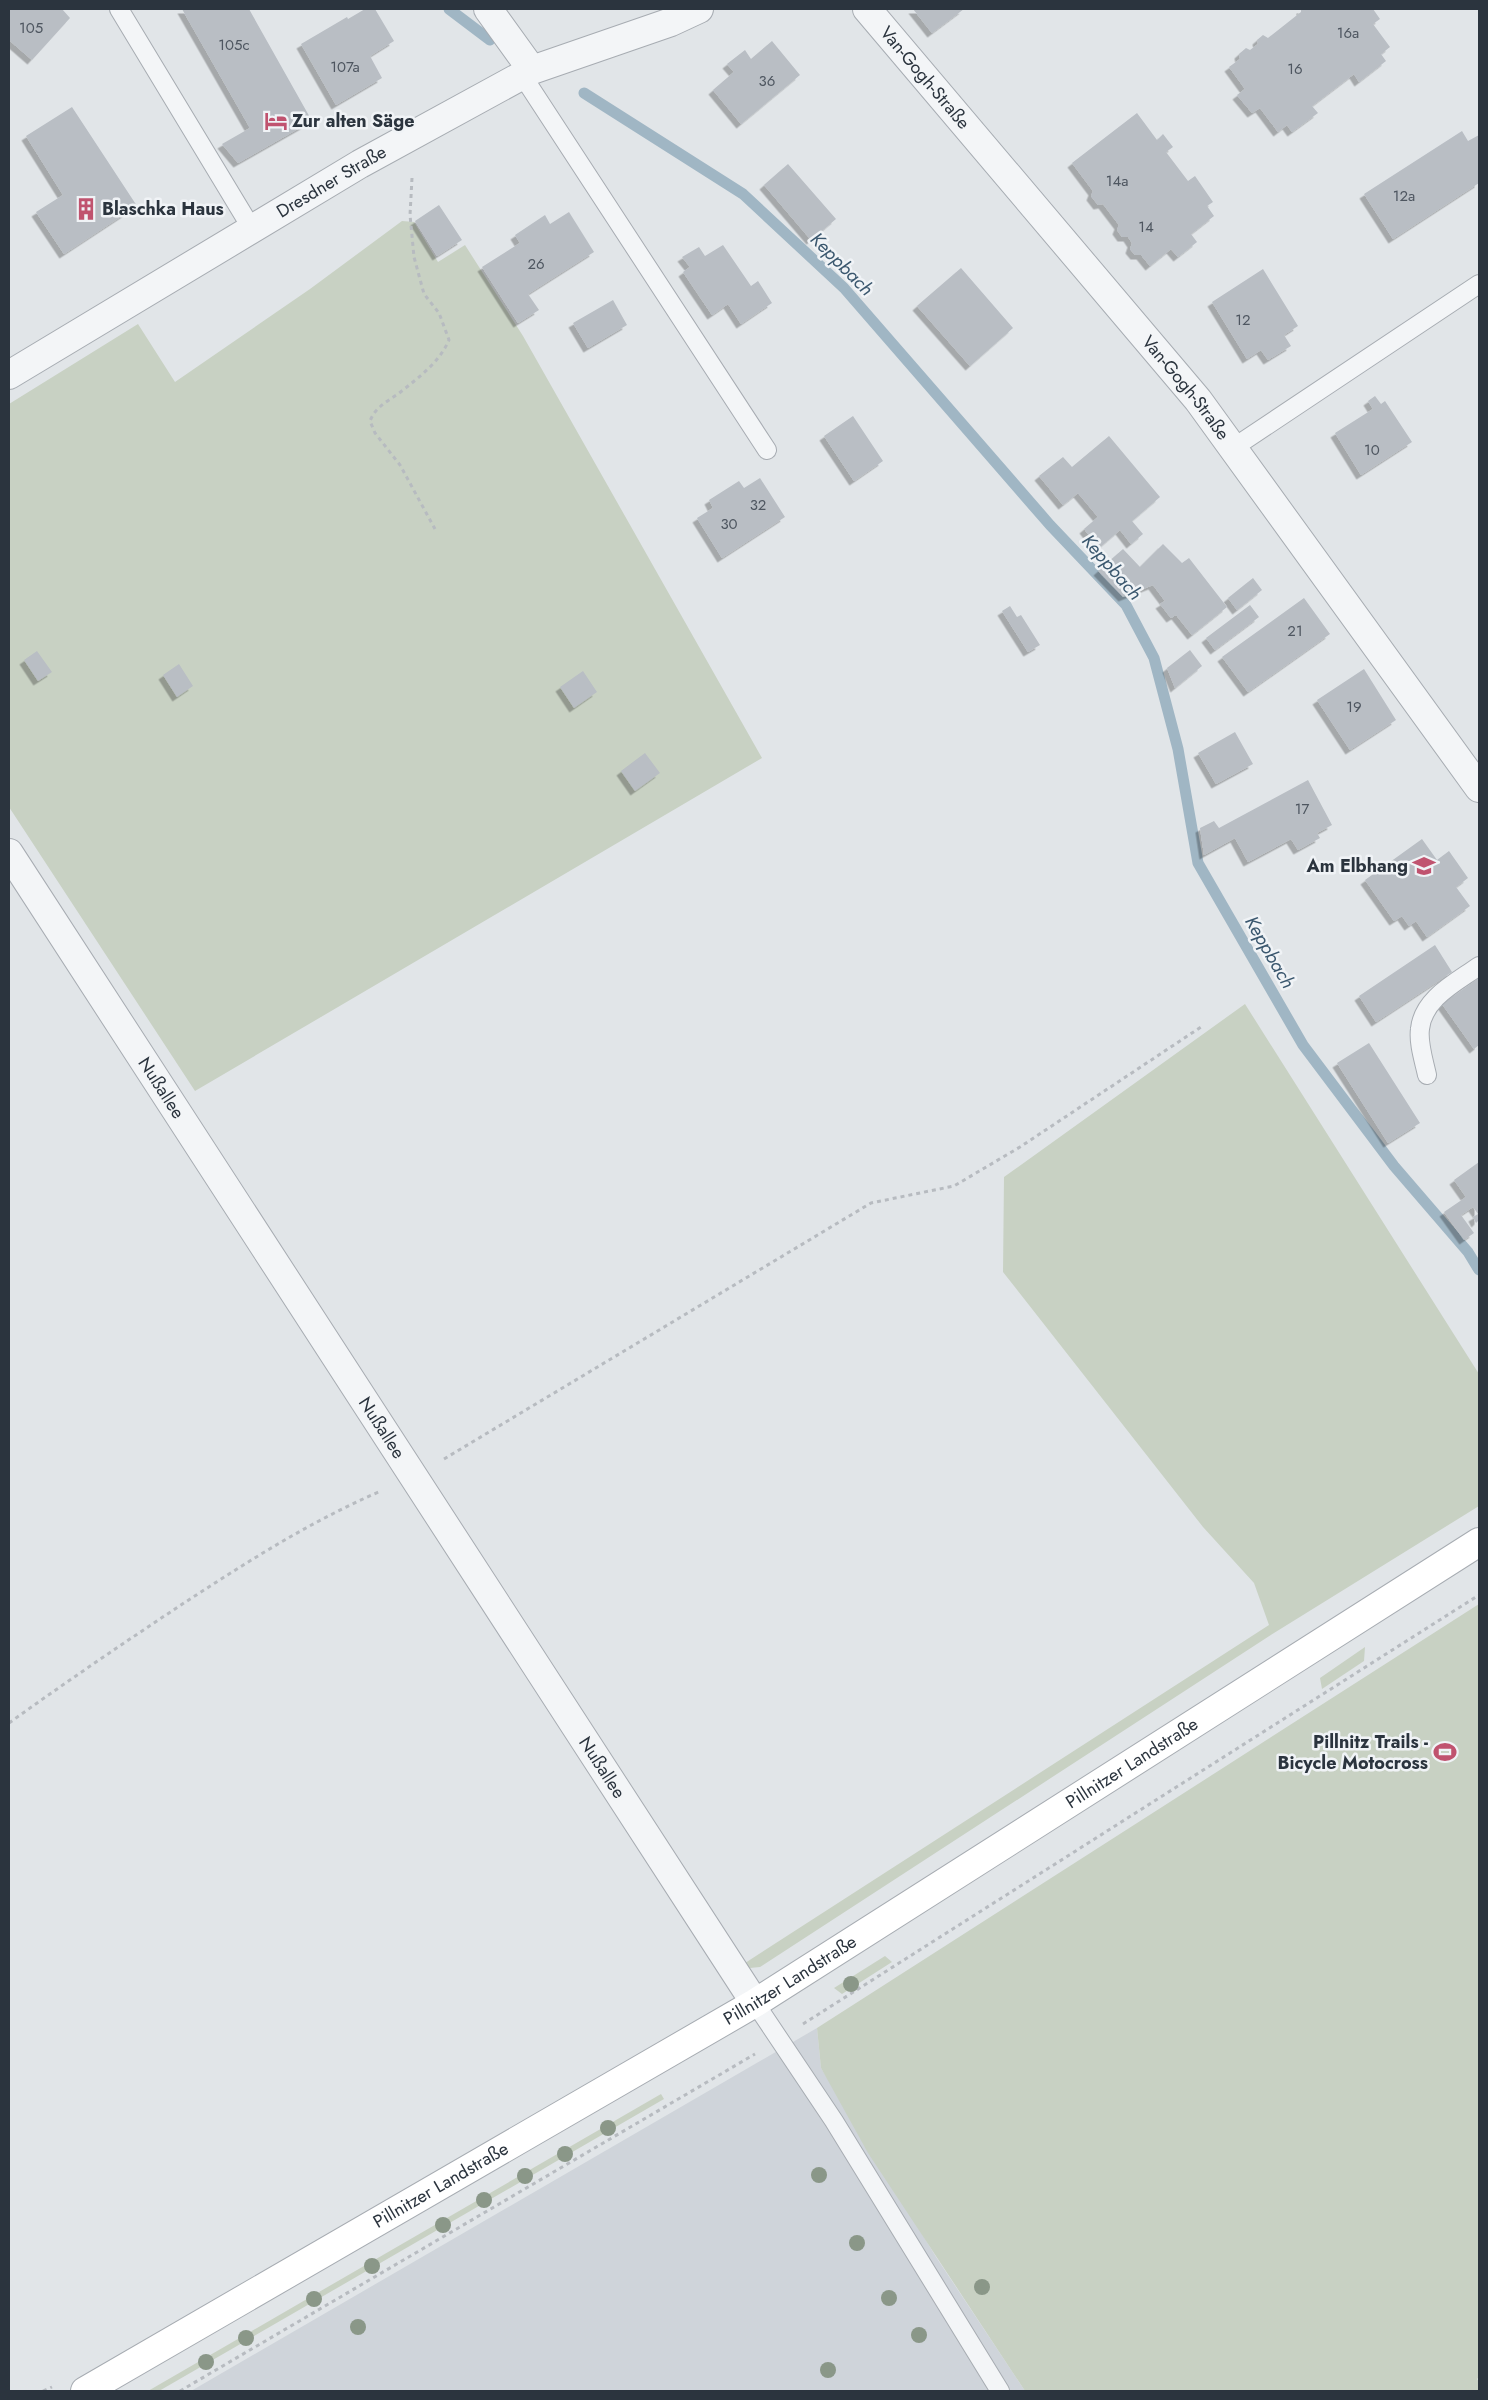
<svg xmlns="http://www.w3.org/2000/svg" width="1488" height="2400" viewBox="0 0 1488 2400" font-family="Jost,sans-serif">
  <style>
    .built { fill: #cfd4da }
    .green { fill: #c8d1c3 }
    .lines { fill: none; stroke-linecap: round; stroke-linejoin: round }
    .stream { stroke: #a0b6c4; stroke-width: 11 }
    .building { fill: #b9bec4; filter: url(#shadow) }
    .lane-casing { stroke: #a7acb2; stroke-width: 20 }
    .street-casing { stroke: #a7acb2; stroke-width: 30 }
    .secondary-casing { stroke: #a7acb2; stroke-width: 30 }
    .path { stroke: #b7bbc0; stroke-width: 3; stroke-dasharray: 4 4; stroke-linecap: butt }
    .lane { stroke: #f3f5f7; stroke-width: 18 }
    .street { stroke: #f3f5f7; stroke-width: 28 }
    .secondary { stroke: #fff; stroke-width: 28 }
    .tree { fill: #8a9788 }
    .labels { text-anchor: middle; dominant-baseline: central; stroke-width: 5; stroke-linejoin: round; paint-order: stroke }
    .number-label { font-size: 15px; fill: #4e5660 }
    .street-label { font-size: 18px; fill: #2b343e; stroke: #f0f3f6 }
    .poi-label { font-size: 18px; font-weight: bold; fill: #2b343e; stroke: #f0f3f6; text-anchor: start }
    .water-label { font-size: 19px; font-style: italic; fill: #3a576e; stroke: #f0f3f6 }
  </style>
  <defs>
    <filter id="shadow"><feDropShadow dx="-4.5" dy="4.5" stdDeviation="0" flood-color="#0004"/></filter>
  </defs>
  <rect width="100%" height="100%" fill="#e1e5e8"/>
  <!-- built -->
  <path class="built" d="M817 2028 821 2068 936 2257 1025 2391H191Z"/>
  <!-- green -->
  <path class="green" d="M402 221 414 222 438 262 465 245 523 336 762 758 195 1091 9 807V404L138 324 175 382 310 289Z
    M1245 1004 1479 1374V1506L1274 1633 760 1967 750 1968 742 1965 1269 1625 1254 1583 1203 1527 1003 1272 1004 1177Z
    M1479 1604V2377L1477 2379 1479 2382V2391H1025L868 2153 821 2068 817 2028Z
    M1365 1647 1364 1661 1322 1689 1320 1678Z
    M885 1956 892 1962 842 1994 834 1988Z
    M661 2094 664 2099 159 2391H148Z"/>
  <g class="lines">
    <!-- stream -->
    <path class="stream" d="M449 9 490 40
      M584 93 743 194 844 288 1050 525 1126 605 1154 658 1178 749 1198 863 1303 1045 1394 1166 1468 1252 1479 1270"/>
  </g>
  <!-- building -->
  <path class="building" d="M9 9H62L70 18 32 60 9 40Z
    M182 9H249L312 121 238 163 222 144 250 128Z
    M365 9H375L394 41 370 56 382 78 336 105 301 44 347 17 348 19Z
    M913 9H964L932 33Z
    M1301 9H1373L1380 19 1373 24 1390 47 1381 54 1386 61 1359 82 1354 74 1312 106 1318 113 1292 132 1287 125 1278 132 1260 108 1252 113 1237 95 1245 89 1229 67 1240 59 1239 54 1246 48 1250 50 1258 44 1257 40 1263 35 1268 38 1301 12Z
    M772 41 800 75 741 124 713 90 734 72 727 64 745 50 751 59Z
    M72 107 137 206 64 254 36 212 63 195 26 136Z
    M1137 113 1157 140 1163 134 1173 147 1166 152 1188 181 1195 176 1213 202 1207 206 1214 216 1191 234 1197 242 1178 257 1171 249 1150 266 1141 255H1135L1130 249 1132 243 1128 237H1122L1117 230 1119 225 1103 204 1098 205 1091 196 1093 191 1072 163Z
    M1462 131 1468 141 1479 135V183L1393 239 1364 194Z
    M788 164 836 219 811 240 764 185Z
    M439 205 462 240 437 256 415 221Z
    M569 212 594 252 528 294 539 310 518 323 482 267 520 243 515 235 545 215 550 224Z
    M723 245 751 286 758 281 772 303 741 324 728 304 712 315 683 272 690 267 682 257 699 247 705 256Z
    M961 268 1013 328 970 366 917 306Z
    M1263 269 1298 326 1284 335 1291 346 1268 360 1261 350 1247 359 1212 302Z
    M613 300 627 325 588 348 573 323Z
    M1375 396 1381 404 1385 401 1412 442 1361 475 1335 433 1373 409 1368 401Z
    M853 416 883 461 854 481 824 436Z
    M1109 436 1160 497 1132 521 1143 534 1131 544 1120 530 1099 548 1084 529 1098 517 1078 493 1063 505 1039 476 1063 457 1072 467Z
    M760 478 785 517 722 558 697 518 713 508 709 500 739 481 744 488Z
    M1163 544 1182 563 1189 558 1227 607 1192 635 1176 615 1171 618 1160 604 1165 601 1153 585 1123 597 1098 571 1123 549 1140 567Z
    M1253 578 1262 590 1237 610 1228 598Z
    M1304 598 1330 634 1248 692 1222 657Z
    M1250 605 1259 617 1215 650 1206 638Z
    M1010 606 1017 617 1021 615 1040 645 1028 652 1002 611Z
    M1190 650 1202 666 1175 688 1167 668Z
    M37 651 52 672 38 681 24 660Z
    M179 664 193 686 177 697 163 675Z
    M1364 669 1396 720 1350 750 1317 700Z
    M583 671 597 692 574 708 560 687Z
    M1235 732 1253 764 1216 784 1198 753Z
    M645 753 660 773 635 791 621 771Z
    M1308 780 1332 825 1317 833 1320 838 1298 850 1291 839 1248 862 1235 838 1204 855 1200 828 1214 821 1219 828Z
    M1422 839 1437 860 1449 851 1468 878 1456 887 1470 906 1427 937 1416 921 1409 926 1402 916 1394 921 1365 880Z
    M1435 945 1452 972 1376 1022 1359 996Z
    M1479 978V1045L1474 1049 1442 1004Z
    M1369 1043 1420 1123 1388 1143 1337 1063Z
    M1479 1162V1220L1476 1223 1473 1217 1478 1214 1473 1207 1461 1215 1474 1233 1464 1240 1444 1212 1466 1197 1454 1180Z"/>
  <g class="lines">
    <defs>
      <path id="lane" d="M119 9 252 229
        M522 75 767 450
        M1233 448 1479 284
        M1427 1075C1424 1061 1418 1043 1420 1029 1423 998 1457 982 1479 966
        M755 2003 834 2121 1000 2391"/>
      <g id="street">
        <path d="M488 9 532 70"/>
        <path id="s1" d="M867 9 1198 400 1479 788"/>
        <path id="s2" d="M9 375 360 164 532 70 671 22 699 9"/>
        <path id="s3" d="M9 853 755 2003"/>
      </g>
      <g id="secondary">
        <path id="s4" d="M85 2391 755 2003 1479 1542"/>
      </g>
    </defs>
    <!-- lane casing -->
    <use href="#lane" class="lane-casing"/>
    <!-- street casing -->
    <use href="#street" class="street-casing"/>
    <!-- secondary casing -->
    <use href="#secondary" class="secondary-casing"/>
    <!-- path -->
    <path class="path" d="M412 178 410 215 414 257 424 294 439 313 449 340C439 363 418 378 398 394 386 402 375 408 370 421L375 433 400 465 435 529
      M444 1459 871 1203 954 1186 1020 1147 1204 1025
      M9 1723C66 1682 125 1642 184 1603 247 1562 311 1521 381 1491
      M803 2024 1479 1595
      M43 2391 52 2387
      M180 2391 755 2054"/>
    <!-- lane -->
    <use href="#lane" class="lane"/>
    <!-- street -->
    <use href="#street" class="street"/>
    <!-- secondary -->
    <use href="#secondary" class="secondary"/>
  </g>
  <!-- trees -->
  <g class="tree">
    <circle cx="851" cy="1984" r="8"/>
    <circle cx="608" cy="2128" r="8"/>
    <circle cx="565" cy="2154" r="8"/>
    <circle cx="819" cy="2175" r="8"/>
    <circle cx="525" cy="2176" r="8"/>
    <circle cx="484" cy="2200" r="8"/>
    <circle cx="443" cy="2225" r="8"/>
    <circle cx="857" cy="2243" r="8"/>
    <circle cx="372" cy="2266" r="8"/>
    <circle cx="982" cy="2287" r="8"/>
    <circle cx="889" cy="2298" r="8"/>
    <circle cx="314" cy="2299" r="8"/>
    <circle cx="358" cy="2327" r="8"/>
    <circle cx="919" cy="2335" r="8"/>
    <circle cx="246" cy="2338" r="8"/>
    <circle cx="206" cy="2362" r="8"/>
    <circle cx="828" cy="2370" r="8"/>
  </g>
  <!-- icons -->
  <defs>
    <symbol id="hotel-bare" viewBox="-9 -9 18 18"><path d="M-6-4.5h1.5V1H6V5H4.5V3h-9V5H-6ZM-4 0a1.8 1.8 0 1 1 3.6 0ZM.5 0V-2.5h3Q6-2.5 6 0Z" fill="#c0536f" stroke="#f0f3f6" stroke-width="2.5" paint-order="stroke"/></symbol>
    <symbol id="building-bare" viewBox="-9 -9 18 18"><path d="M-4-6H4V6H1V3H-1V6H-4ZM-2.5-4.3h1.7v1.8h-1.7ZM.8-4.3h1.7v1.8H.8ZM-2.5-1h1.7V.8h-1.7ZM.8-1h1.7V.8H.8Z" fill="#c0536f" stroke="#f0f3f6" stroke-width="2.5" paint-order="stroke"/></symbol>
    <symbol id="school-bare" viewBox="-9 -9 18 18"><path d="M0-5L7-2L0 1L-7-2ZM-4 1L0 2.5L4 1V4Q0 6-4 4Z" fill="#c0536f" stroke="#f0f3f6" stroke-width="2.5" paint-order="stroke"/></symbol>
    <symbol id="stadium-bare" viewBox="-9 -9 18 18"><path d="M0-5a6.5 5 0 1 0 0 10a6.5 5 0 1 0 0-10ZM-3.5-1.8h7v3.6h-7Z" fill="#c0536f" stroke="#f0f3f6" stroke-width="2.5" paint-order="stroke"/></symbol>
  </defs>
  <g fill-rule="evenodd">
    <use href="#hotel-bare" x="260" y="105" width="32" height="32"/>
    <use href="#building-bare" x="70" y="193" width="32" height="32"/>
    <use href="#school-bare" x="1408" y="850" width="32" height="32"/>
    <use href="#stadium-bare" x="1429" y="1736" width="32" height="32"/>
  </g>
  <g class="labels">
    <!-- number labels -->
    <g class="number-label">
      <text x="31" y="28">105</text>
      <text x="1348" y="33">16a</text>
      <text x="234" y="45">105c</text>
      <text x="345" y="67">107a</text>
      <text x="1295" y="69">16</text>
      <text x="767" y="81">36</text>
      <text x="1117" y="181">14a</text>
      <text x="1404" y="196">12a</text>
      <text x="1146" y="227">14</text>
      <text x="536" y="264">26</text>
      <text x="1243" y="320">12</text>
      <text x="1372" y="450">10</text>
      <text x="758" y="505">32</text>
      <text x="729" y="524">30</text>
      <text x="1295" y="631">21</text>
      <text x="1354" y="707">19</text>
      <text x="1302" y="809">17</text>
    </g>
    <!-- street labels -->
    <g class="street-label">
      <text stroke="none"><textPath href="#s1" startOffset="90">Van-Gogh-Straße</textPath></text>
      <text stroke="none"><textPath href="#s2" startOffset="376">Dresdner Straße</textPath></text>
      <text stroke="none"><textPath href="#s1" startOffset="495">Van-Gogh-Straße</textPath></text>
      <text stroke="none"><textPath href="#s3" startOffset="280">Nußallee</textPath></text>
      <text stroke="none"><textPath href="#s3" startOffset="685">Nußallee</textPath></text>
      <text stroke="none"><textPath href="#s4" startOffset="1221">Pillnitzer Landstraße</textPath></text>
      <text stroke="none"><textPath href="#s3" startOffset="1090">Nußallee</textPath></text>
      <text stroke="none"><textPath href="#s4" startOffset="816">Pillnitzer Landstraße</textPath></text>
      <text stroke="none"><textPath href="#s4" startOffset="411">Pillnitzer Landstraße</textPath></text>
    </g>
    <!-- poi labels -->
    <g class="poi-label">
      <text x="292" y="121">Zur alten Säge</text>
      <text x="102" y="209">Blaschka Haus</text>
      <text x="1408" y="866" text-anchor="end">Am Elbhang</text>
      <text x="1428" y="1742" text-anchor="end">Pillnitz Trails -<tspan x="1428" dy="21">Bicycle Motocross</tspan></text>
    </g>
    <!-- water labels -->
    <g class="water-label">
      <text transform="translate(842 264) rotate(45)">Keppbach</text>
      <text transform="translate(1112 567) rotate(49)">Keppbach</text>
      <text transform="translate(1270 952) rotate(60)">Keppbach</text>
    </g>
  </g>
  <!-- border -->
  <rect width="1488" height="2400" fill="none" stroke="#2b343e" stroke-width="20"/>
</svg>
